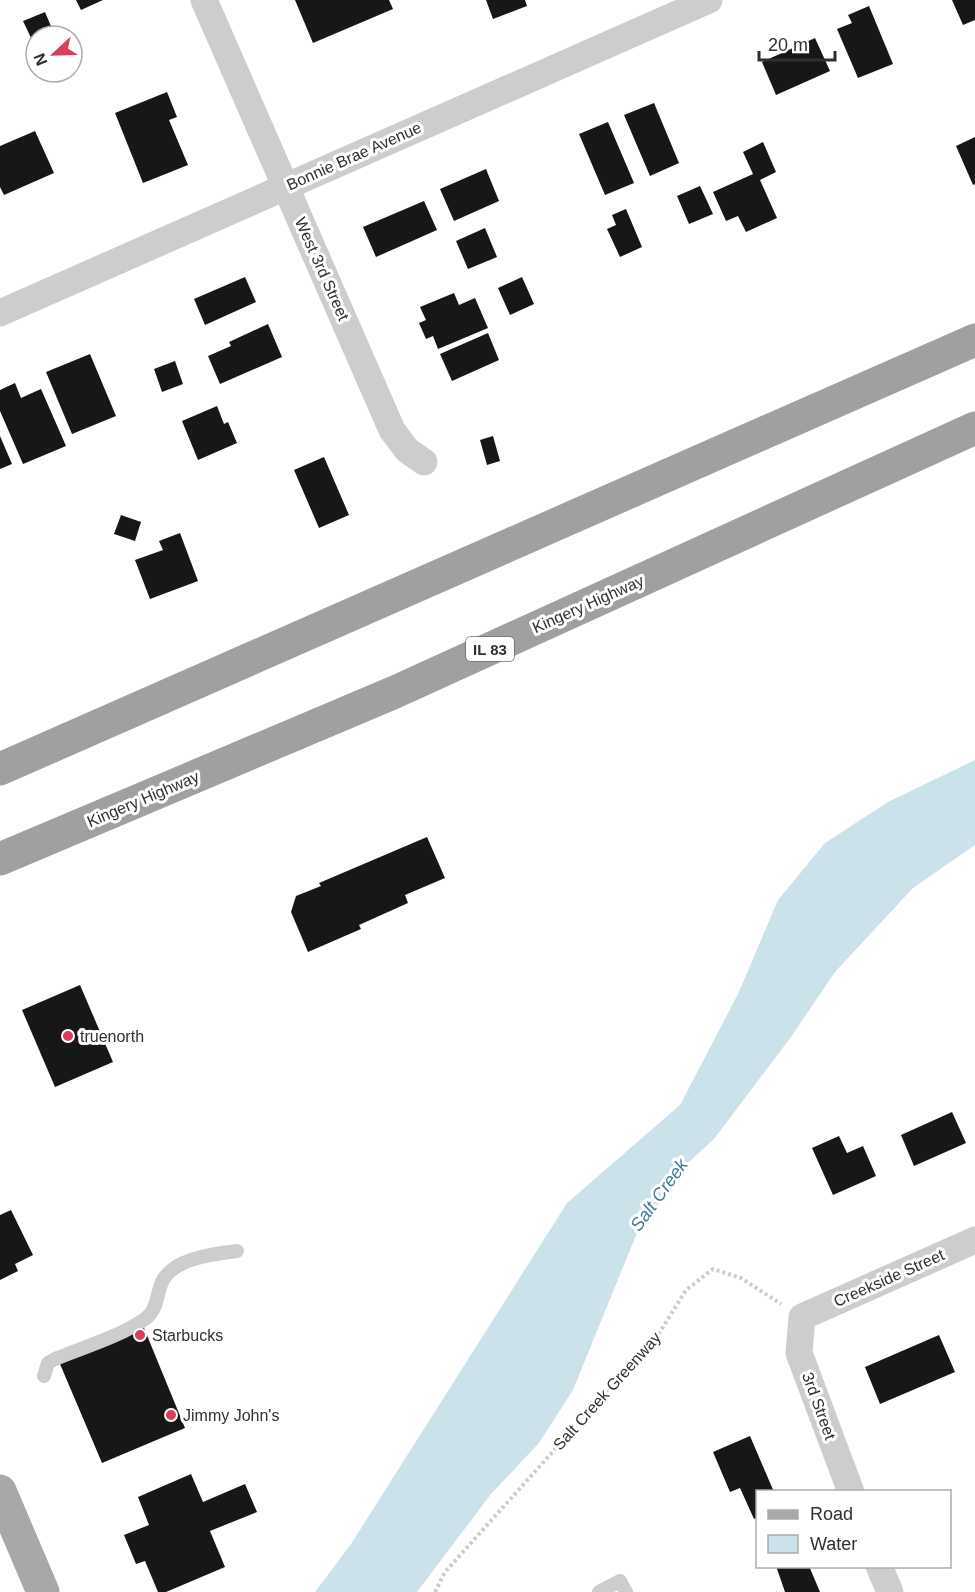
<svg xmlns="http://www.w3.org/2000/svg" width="975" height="1592" viewBox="0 0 975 1592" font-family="Arial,sans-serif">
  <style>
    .water { fill: #cce2ea }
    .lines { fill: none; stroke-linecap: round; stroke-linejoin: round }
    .stream { stroke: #cce2ea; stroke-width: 8 }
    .building { fill: #171717 }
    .path { stroke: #cdcdcd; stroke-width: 4; stroke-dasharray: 3 3; stroke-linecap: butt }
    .service { stroke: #cdcdcd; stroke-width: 14 }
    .minor { stroke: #cdcdcd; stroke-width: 27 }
    .primary { stroke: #a8a8a8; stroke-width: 33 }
    .trunk { stroke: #a0a0a0; stroke-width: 33 }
    .poi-dot { fill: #d93f5c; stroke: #fff; stroke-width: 2 }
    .labels { text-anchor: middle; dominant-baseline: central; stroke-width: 6; stroke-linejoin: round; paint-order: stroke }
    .shield { fill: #fff; stroke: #6e6e6e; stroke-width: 1.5 }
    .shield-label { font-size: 15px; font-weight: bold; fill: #303030 }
    .street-label { font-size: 16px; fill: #303030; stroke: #fff }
    .poi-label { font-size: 16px; fill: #303030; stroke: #fff; text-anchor: start }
    .water-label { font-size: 18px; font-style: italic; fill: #43798c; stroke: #fff }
  </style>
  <rect width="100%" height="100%" fill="#fff"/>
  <!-- water -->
  <path class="water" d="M975 760V845L913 888 835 972 791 1037 714 1139 652 1196 573 1390 539 1443 491 1494 417 1592H315L351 1544 567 1203 680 1105 738 994 778 900 825 843 888 802Z"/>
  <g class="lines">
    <!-- stream -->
    <path class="stream" d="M638 1226 680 1168"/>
  </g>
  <!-- building -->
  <path class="building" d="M76 0H103L81 10Z
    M295 0H389L393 9 313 43Z
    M486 0H525L527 6 493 19Z
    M952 0H975V20L963 25Z
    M869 6 893 64 858 78 837 29 852 23 848 15Z
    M45 12 53 31 36 36 32 40 23 21Z
    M815 38 830 71 776 95 762 62Z
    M167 92 177 117 169 120 188 165 143 183 115 113Z
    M654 103 679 163 650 176 624 115Z
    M608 122 634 183 605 195 579 134Z
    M35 131 54 173 4 195 0 187V146Z
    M975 137V184L973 185 956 146Z
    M763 142 776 172 760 180 777 218 746 232 738 216 726 221 713 192 753 174 743 152Z
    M486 169 499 201 454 221 440 189Z
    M700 186 713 214 689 224 677 196Z
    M424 201 437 230 376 257 363 227Z
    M626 209 642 247 620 257 607 229 616 225 612 215Z
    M485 228 497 257 468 269 456 241Z
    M245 277 256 302 205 325 194 299Z
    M522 277 534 304 510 315 498 288Z
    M454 293 459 305 475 298 488 328 438 349 433 336 426 339 419 323 426 320 420 307Z
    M268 324 282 357 220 384 208 356 231 346 229 342Z
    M488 333 499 360 452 381 440 354Z
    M90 354 116 416 72 434 46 372Z
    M175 361 183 384 162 392 154 369Z
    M15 383 21 398 41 389 66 446 23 464 0 411V390Z
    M217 406 224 424 228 422 237 443 198 460 182 421Z
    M0 436 12 464 0 469Z
    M493 436 500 461 487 465 480 440Z
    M324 457 349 515 319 528 294 470Z
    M121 515 141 522 135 541 114 534Z
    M180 533 198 581 150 599 135 560 163 550 159 541Z
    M427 837 445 878 405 895 408 903 359 925 361 929 308 952 291 912 296 896 321 886 319 883Z
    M80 985 113 1062 55 1087 22 1010Z
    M952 1112 966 1143 914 1166 901 1135Z
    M839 1136 847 1153 863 1146 876 1176 833 1195 812 1148Z
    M11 1210 33 1255 15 1264 18 1271 0 1280V1215Z
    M144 1328 185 1428 102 1463 60 1364Z
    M939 1335 955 1372 880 1404 865 1367Z
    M750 1436 774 1492H758V1517L754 1519 740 1488 730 1492 713 1452Z
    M191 1474 203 1502 245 1484 257 1512 210 1531 225 1567 166 1592H158L145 1561 136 1564 124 1535 149 1525 138 1497Z
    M776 1566H809L820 1592H785Z"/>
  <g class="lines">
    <!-- path -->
    <path class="path" d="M435 1592 445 1572 660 1332 686 1290 713 1269 741 1278 781 1304"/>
    <!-- service -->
    <path class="service" d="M44 1376 48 1363 55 1359C84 1347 119 1337 145 1319 158 1309 156 1296 162 1282 173 1258 214 1254 237 1251
      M599 1592 620 1581 626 1592"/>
    <!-- minor -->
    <path class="minor" d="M204 0 392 430 407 450 424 462
      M0 313 709 0
      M851 1492 799 1353 802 1317 975 1240
      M879 1566 890 1592"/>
    <!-- primary -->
    <path class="primary" d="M0 1491 43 1592"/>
    <!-- trunk -->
    <path class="trunk" d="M0 769 975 340
      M0 859 395 692 975 428"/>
  </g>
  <!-- markers -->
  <g class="poi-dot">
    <circle cx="68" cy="1036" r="6"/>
    <circle cx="140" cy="1335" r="6"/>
    <circle cx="171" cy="1415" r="6"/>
  </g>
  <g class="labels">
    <!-- shield labels -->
    <rect class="shield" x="466" y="637" width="48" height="24" rx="4.5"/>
    <g class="shield-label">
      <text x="490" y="649">IL 83</text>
    </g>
    <!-- street labels -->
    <g class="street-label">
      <text transform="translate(354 156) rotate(-24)">Bonnie Brae Avenue</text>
      <text transform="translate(322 269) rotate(66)">West 3rd Street</text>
      <text transform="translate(588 604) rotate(-24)">Kingery Highway</text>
      <text transform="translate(143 799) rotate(-23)">Kingery Highway</text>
      <text transform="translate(889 1278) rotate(-24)">Creekside Street</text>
      <text transform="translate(607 1391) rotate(-48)">Salt Creek Greenway</text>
      <text transform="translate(819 1406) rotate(70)">3rd Street</text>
    </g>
    <!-- poi labels -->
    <g class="poi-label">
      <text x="80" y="1036">truenorth</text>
      <text x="152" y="1335">Starbucks</text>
      <text x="183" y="1415">Jimmy John's</text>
    </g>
    <!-- water labels -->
    <g class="water-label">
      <text transform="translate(659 1195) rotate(-54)">Salt Creek</text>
    </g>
  </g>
  <!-- legend -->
  <rect x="756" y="1490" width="195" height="78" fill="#ffffff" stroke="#acacac" stroke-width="1.5"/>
  <rect x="768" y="1510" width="30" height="9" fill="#a8a8a8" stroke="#acacac" stroke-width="1.5"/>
  <text x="810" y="1520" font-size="18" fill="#303030">Road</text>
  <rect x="768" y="1535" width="30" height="18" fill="#cce2ea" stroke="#acacac" stroke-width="1.5"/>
  <text x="810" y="1550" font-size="18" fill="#303030">Water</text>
  <!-- north arrow -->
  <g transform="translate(54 54) rotate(248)"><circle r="28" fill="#ffffff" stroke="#acacac" stroke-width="1.5"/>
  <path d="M0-4.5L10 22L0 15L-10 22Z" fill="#d93f5c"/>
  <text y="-9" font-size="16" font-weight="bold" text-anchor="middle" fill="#303030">N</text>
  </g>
  <!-- scale -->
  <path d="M759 51v9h76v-9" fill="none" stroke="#303030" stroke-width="3"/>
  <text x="768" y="51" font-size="18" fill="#303030" stroke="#ffffff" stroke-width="4.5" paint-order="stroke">20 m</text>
</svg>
